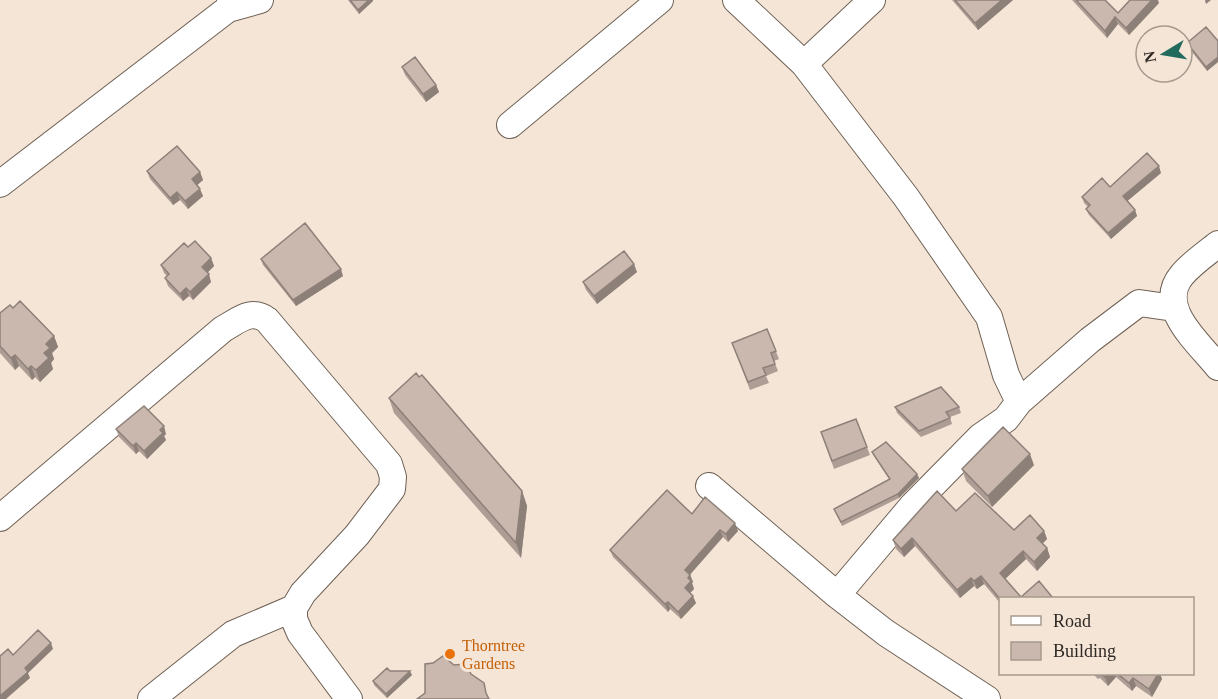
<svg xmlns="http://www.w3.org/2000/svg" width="1218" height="699" viewBox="0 0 1218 699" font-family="'Times New Roman',serif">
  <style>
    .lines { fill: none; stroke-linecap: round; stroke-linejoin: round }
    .minor-casing { stroke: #6e6155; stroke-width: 28 }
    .minor { stroke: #fff; stroke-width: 26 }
    .wall { fill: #ae9d95 }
    .shaded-wall { fill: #8d8079 }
    .building { fill: #cab7ad; stroke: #8d8079; stroke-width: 1.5 }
    .food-dot { fill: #e8710a; stroke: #f5e5d7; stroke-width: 2 }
    .labels { text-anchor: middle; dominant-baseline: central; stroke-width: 6; stroke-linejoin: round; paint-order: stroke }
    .food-label { font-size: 16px; fill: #c56008; stroke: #f5e5d7; text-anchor: start }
  </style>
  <rect width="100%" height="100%" fill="#f5e5d7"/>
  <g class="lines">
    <defs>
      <path id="minor" d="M736 0 804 64 906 197 989 317 1006 375 1019 402 1006 419 980 437 913 505 837 595
        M228 9 260 0
        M804 64 872 0
        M510 125 660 0
        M0 184 228 9 231 0
        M1218 244C1207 253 1192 263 1182 275 1155 307 1199 343 1218 367
        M1019 402 1090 340 1139 303 1174 308
        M709 486 837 595 886 633 987 699
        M0 518 223 329C238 321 251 308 267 320L389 464 393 477 392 489 357 535 303 593 294 608V619L300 633 349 699
        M151 699 233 634 294 608"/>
    </defs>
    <!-- minor casing -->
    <use href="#minor" class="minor-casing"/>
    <!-- minor -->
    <use href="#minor" class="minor"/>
  </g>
  <!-- wall -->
  <path class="wall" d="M348 0H373V1L359 14Z
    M952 0H1013L978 30Z
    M1072 0H1105L1118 13 1159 3 1129 35 1118 24 1107 38Z
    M1218 41V62L1207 71 1188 47 1187 43Z
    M402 67 436 85 439 92 426 102 405 75Z
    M147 171 200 172 203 180 197 185 203 196 188 209 180 200 173 205 150 179Z
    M1161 173 1127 201 1135 210 1137 216 1111 239 1089 215 1086 209 1088 207 1084 203 1082 197 1110 187Z
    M188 247 211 258 214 266 207 273 211 282 193 300 189 296 183 301 168 286 165 278 167 276 164 273 161 265Z
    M261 259 343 276 296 306 263 265Z
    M637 272 597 304 586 290 583 282Z
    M13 308 54 336 58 347 52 353 54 359 51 363 53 369 40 382 35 377 32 380 19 366 15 370 0 353V313Z
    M767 329 779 359 774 361 778 371 766 376 769 383 750 390 732 343Z
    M389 398 522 491 527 506 521 558 394 413Z
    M895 407H959L961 413 950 417 952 424 921 437 897 413Z
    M856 419 870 455 834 469 821 432Z
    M116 429 166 434 164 436 166 440 147 459 139 451 136 454 119 437Z
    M872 452 917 474 919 478 899 498 842 526 834 509 889 479 874 456Z
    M1034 465 992 507 966 481 962 469Z
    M956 511 1014 530 1044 531 1047 539 1042 544 1047 548 1050 557 1037 571 1026 559 1005 579 1021 597 1053 598H1000V603L984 584 977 589 974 586 960 598 915 546 904 557 896 549 893 540Z
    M692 514 738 531 728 542 723 537 690 574 693 582 692 583 694 589 690 593 696 603 681 619 670 609 668 612 613 557 610 550Z
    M390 671 412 675 387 698 374 685 373 681Z
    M1093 674H1160L1162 679 1152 697 1136 686 1132 691 1116 677 1108 686 1100 678 1098 679Z"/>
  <!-- shaded-wall -->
  <path class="shaded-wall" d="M369 0H373V1L359 14 358 10Z
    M1002 0H1013L978 30 975 23Z
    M1152 0H1158L1159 3 1129 35 1126 28Z
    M1205 0H1211L1206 4Z
    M1115 17 1118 24 1107 38 1105 31Z
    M1218 57V62L1207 71 1206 67Z
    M436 85 439 92 426 102 423 94Z
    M1159 166 1161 173 1125 203 1123 196Z
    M200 172 203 180 195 187 192 179Z
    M200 189 203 196 188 209 185 201Z
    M177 192 180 200 173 205 170 198Z
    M1135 210 1137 216 1111 239 1108 233Z
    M211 258 214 266 205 275 202 267Z
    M634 264 637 272 597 304 594 296Z
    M341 269 343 276 296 306 293 300Z
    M209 274 211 282 193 300 190 292Z
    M186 288 189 296 183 301 180 294Z
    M54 336 58 347 52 353 54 359 51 363 53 369 40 382 36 370 46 344Z
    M15 355 19 366 15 370 11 358Z
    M31 366 35 377 32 380 28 369Z
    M164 426 166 434 164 436 166 440 147 459 144 451Z
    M136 443 139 451 136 454 133 446Z
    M1030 454 1034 465 992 507 988 496Z
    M917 474 919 478 899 498 898 494Z
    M522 491 527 506 521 558 516 543Z
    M735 523 738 531 728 542 726 534Z
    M720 530 723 537 688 577 685 570Z
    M1044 531 1047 539 1040 546 1037 538Z
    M912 538 915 546 904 557 901 549Z
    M1047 548 1050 557 1037 571 1034 562Z
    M1023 551 1026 559 1003 581 1000 573Z
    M690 575 693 582 692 583 694 589 688 595 685 588 688 578Z
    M981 576 984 584 977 589 974 581Z
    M971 578 974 586 960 598 957 590Z
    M693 596 696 603 681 619 678 612Z
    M668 602 670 609 668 612 665 604Z
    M51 643 53 649 28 673 30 678 6 699H0V696L25 668Z
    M410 671 412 675 387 698 386 694Z
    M1109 674H1114L1116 677 1108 686 1105 677Z
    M1158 674H1160L1162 679 1152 697 1149 689Z
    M1133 678 1136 686 1132 691 1129 683Z"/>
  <!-- building -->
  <path class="building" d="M350 0H369L358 10Z
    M955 0H1002L975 23Z
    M1076 0H1105L1118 13 1130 0H1152L1126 28 1115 17 1105 31Z
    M1206 27 1218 41V57L1206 67 1187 43Z
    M415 57 436 85 423 94 402 67Z
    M177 146 200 172 192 179 200 189 185 201 177 192 170 198 147 171Z
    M1147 153 1159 166 1123 196 1135 210 1108 233 1086 209 1090 205 1082 197 1102 178 1110 187Z
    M305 223 341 269 293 300 261 259Z
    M195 241 211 258 202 267 209 274 190 292 186 288 180 294 165 278 169 274 161 265 184 243 188 247Z
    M624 251 634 264 594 296 583 282Z
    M20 301 54 336 46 344 50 348 44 353 49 358 36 370 31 366 28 369 15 355 11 358 0 346V313L10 305 13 308Z
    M767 329 776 351 771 353 775 364 763 368 766 375 748 382 732 343Z
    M416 373 419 377 422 375 522 491 516 543 389 398Z
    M941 387 959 407 946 412 950 418 919 431 895 407Z
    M144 406 164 426 160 430 163 433 144 451 136 443 133 446 116 429Z
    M856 419 867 447 832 461 821 432Z
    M1003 427 1030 454 988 496 962 469Z
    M886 442 917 474 898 494 841 522 834 509 890 479 872 452Z
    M667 490 692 514 705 497 735 523 726 534 720 530 685 570 690 575 688 578 691 581 685 588 693 596 678 612 668 602 665 604 610 550Z
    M937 491 956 511 975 493 1014 530 1030 515 1044 531 1037 538 1047 548 1034 562 1023 551 1000 573 1021 597 1039 581 1053 598 1000 599 981 576 974 581 971 578 957 590 912 538 901 549 893 540Z
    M38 630 51 643 25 668 28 672 0 696V656L8 649 13 655Z
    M443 656 454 665 466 664 471 674 484 683 486 693 489 699H417L425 693V664L433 663Z
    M387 668 390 671H410L386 694 373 681Z
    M1101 674H1109L1105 677Z
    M1118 674H1158L1149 689 1133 678 1129 683Z"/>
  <!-- markers -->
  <circle class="food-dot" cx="450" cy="654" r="6"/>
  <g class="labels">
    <!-- food labels -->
    <g class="food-label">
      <text x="462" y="645">Thorntree<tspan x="462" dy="18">Gardens</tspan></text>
    </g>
  </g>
  <!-- legend -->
  <rect x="999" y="597" width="195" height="78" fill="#f5e5d7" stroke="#a69a8f" stroke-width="1.5"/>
  <rect x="1011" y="616" width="30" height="9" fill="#ffffff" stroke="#a69a8f" stroke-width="1.5"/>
  <text x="1053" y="627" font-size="18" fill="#2f2924">Road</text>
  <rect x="1011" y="642" width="30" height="18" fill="#cab7ad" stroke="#a69a8f" stroke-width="1.5"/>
  <text x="1053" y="657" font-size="18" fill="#2f2924">Building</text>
  <!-- north arrow -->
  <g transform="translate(1164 54) rotate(259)"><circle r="28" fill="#f5e5d7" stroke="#a69a8f" stroke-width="1.5"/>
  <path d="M0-4.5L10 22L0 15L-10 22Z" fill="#236a5e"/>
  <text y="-9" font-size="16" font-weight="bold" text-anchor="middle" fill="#2f2924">N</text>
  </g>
</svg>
